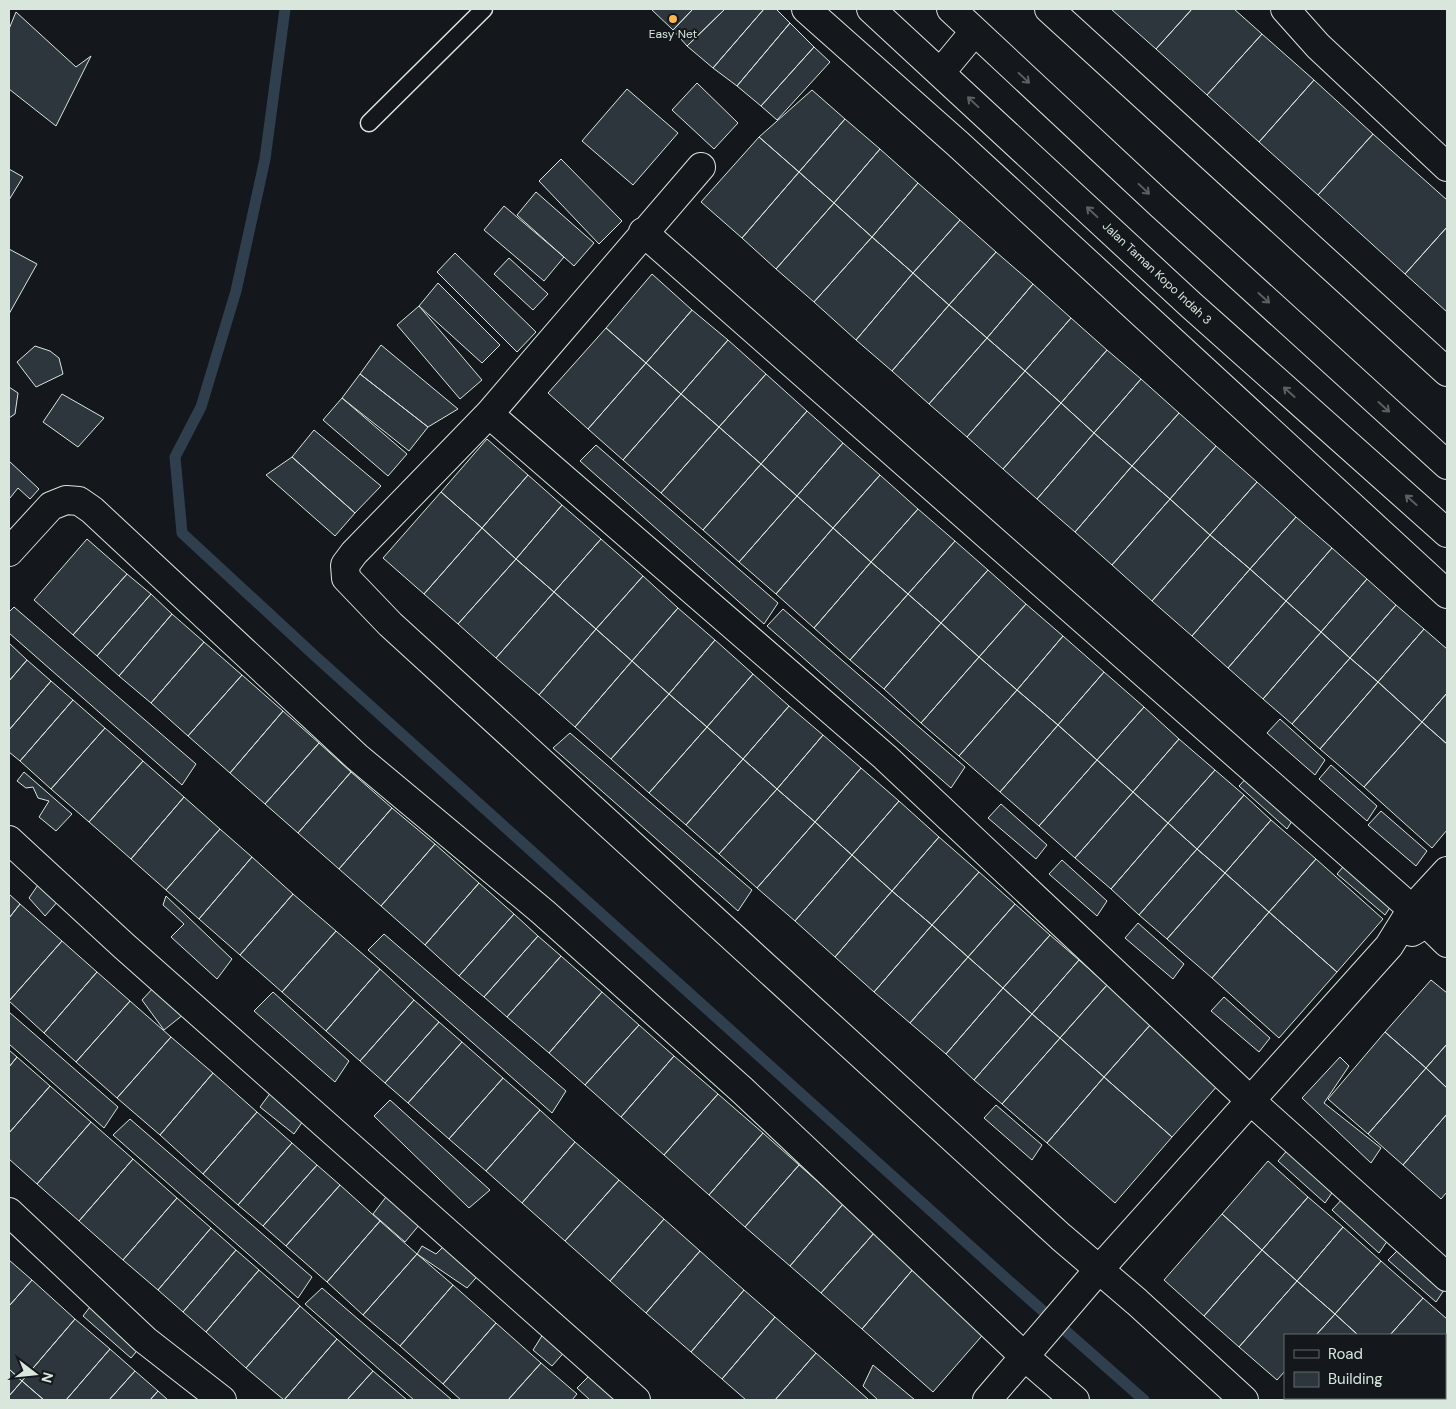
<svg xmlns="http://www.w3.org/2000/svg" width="1456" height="1409" viewBox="0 0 1456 1409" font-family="'DM Sans',sans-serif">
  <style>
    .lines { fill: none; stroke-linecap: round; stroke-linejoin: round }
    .stream { stroke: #2f3f4d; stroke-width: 11 }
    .building { fill: #2c363c; stroke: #d8e6dc }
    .service-casing { stroke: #d8e6dc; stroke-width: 19 }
    .minor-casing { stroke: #d8e6dc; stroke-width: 30 }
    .secondary-casing { stroke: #d8e6dc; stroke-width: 30 }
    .service { stroke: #14181c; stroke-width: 16 }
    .minor { stroke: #14181c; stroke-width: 28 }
    .secondary { stroke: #14181c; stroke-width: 28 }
    .oneway { stroke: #59605f }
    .poi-dot { fill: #ffb74d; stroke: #14181c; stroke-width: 2 }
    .labels { text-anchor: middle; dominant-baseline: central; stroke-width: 4; stroke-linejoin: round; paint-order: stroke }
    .poi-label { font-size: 12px; fill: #d8e6dc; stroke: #14181c }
    .street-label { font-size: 12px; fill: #d8e6dc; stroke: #14181c }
  </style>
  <rect width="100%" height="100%" fill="#14181c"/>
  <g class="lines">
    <!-- stream -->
    <path class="stream" d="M285 9 265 159 236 291 201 407 175 457 182 533 315 656 1009 1281 1144 1400"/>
  </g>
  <!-- building -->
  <path class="building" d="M651 9H693L673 30Z
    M693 9H725L687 46 673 30Z
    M725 9H764L713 68 687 46Z
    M764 9H776L790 23 737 86 713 68Z
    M1111 9H1192L1156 49Z
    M1192 9H1234L1262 34 1207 95 1156 49Z
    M16 12 76 67 91 56 56 126 9 89V29Z
    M790 23 814 47 761 106 737 86Z
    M1262 34 1314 80 1259 142 1207 95Z
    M814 47 830 62 777 120 761 106Z
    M1314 80 1373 134 1318 195 1259 142Z
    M697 83 738 123 714 149 672 110Z
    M627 89 678 133 633 185 582 141Z
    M812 90 845 119 799 172 759 137Z
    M845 119 880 149 834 203 799 172Z
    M1373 134 1447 200V227L1405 274 1318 195Z
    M759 137 799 172 742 238 701 202Z
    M880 149 918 183 872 237 834 203Z
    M561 159 622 221 599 244 539 181Z
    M9 169 23 177 9 200Z
    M799 172 834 203 776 269 742 238Z
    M918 183 960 220 913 273 872 237Z
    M536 192 594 243 574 266 517 215Z
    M834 203 872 237 814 302 776 269Z
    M504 206 564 257 544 281 484 230Z
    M960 220 996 252 949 305 913 273Z
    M1447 227V312L1405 274Z
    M872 237 913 273 856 340 814 302Z
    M9 249 37 264 9 314Z
    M996 252 1033 284 987 338 949 305Z
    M455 253 536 332 517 352 437 272Z
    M509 258 548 294 533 310 494 274Z
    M913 273 949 305 892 371 856 340Z
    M652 274 692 310 646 363 606 328Z
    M438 283 500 345 482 363 419 306Z
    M1033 284 1071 318 1025 371 987 338Z
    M949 305 987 338 929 404 892 371Z
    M419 306 482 380 460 399 397 325Z
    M692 310 728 340 681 394 646 363Z
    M1071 318 1107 350 1061 403 1025 371Z
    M606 328 646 363 588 429 548 393Z
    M987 338 1025 371 967 437 929 404Z
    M728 340 766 374 719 427 681 394Z
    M381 345 458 409 428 427 360 374Z
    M35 346 50 351 59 358 63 374 36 387 17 362Z
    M1107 350 1141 379 1094 433 1061 403Z
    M646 363 681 394 623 460 588 429Z
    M1025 371 1061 403 1003 469 967 437Z
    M360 374 428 427 409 451 342 398Z
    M766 374 807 411 761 464 719 427Z
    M1141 379 1179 413 1132 466 1094 433Z
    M9 387 18 393 15 414 9 418Z
    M62 394 104 418 78 447 43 422Z
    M681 394 719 427 661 493 623 460Z
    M342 398 407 454 388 476 323 420Z
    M1061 403 1094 433 1037 499 1003 469Z
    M807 411 843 443 797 496 761 464Z
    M1179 413 1216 446 1170 499 1132 466Z
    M719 427 761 464 703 530 661 493Z
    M314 430 381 486 355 513 292 457Z
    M1094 433 1132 466 1075 532 1037 499Z
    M487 439 528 475 482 528 441 492Z
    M843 443 880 475 833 528 797 496Z
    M596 445 778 603 764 624 580 461Z
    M1216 446 1257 482 1210 535 1170 499Z
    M292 457 355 513 335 536 266 475Z
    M9 461 39 489 30 499 18 488 10 498 9 497Z
    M761 464 797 496 739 562 703 530Z
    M1132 466 1170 499 1112 565 1075 532Z
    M528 475 562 505 516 559 482 528Z
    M880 475 918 509 871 562 833 528Z
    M1257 482 1296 517 1250 569 1210 535Z
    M441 492 482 528 424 594 383 558Z
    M797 496 833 528 776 594 739 562Z
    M1170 499 1210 535 1152 601 1112 565Z
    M562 505 601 539 554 592 516 559Z
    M918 509 955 541 908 594 871 562Z
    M1296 517 1332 548 1286 601 1250 569Z
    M482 528 516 559 458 624 424 594Z
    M833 528 871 562 814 628 776 594Z
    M1210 535 1250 569 1192 636 1152 601Z
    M87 539 127 574 73 635 34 600Z
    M601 539 643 576 596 629 554 592Z
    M955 541 988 570 941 623 908 594Z
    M1332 548 1367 579 1321 632 1286 601Z
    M516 559 554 592 496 658 458 624Z
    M871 562 908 594 850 660 814 628Z
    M1250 569 1286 601 1228 668 1192 636Z
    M988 570 1026 604 979 657 941 623Z
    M127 574 151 594 97 656 73 635Z
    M643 576 678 608 632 661 596 629Z
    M1367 579 1396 605 1350 658 1321 632Z
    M554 592 596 629 539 695 496 658Z
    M151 594 172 614 119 676 97 656Z
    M908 594 941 623 884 689 850 660Z
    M1286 601 1321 632 1263 699 1228 668Z
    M1026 604 1063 636 1017 690 979 657Z
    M1396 605 1424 629 1378 682 1350 658Z
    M14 607 196 764 182 785 9 633V612Z
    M678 608 715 640 669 694 632 661Z
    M783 609 965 767 951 788 767 626Z
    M172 614 204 642 151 703 119 676Z
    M941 623 979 657 921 723 884 689Z
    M596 629 632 661 575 727 539 695Z
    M1424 629 1447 649V693L1422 722 1378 682Z
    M1321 632 1350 658 1292 724 1263 699Z
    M1063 636 1104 672 1058 725 1017 690Z
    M715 640 753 674 707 727 669 694Z
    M204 642 242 675 188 736 151 703Z
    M9 643 27 660 9 681Z
    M979 657 1017 690 959 756 921 723Z
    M1350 658 1378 682 1320 749 1292 724Z
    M27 660 51 681 9 730V681Z
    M632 661 669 694 611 759 575 727Z
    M1104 672 1144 707 1097 760 1058 725Z
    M753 674 789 706 743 759 707 727Z
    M242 675 283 711 230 773 188 736Z
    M51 681 73 700 20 761 9 752V730Z
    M1378 682 1422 722 1364 787 1320 749Z
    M1017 690 1058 725 1000 792 959 756Z
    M1447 693V744L1422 722Z
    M669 694 707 727 649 793 611 759Z
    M73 700 105 728 51 789 20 761Z
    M789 706 823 735 777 789 743 759Z
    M1144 707 1179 739 1133 792 1097 760Z
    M283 711 319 743 265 804 230 773Z
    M1280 719 1325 760 1315 775 1267 733Z
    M1422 722 1447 744V830L1432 848 1364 787Z
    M1058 725 1097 760 1039 826 1000 792Z
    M707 727 743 759 686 825 649 793Z
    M105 728 143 761 89 822 51 789Z
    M570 733 752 890 738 911 553 748Z
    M823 735 861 768 815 822 777 789Z
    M1179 739 1215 770 1168 823 1133 792Z
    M319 743 351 772 298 833 265 804Z
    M743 759 777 789 719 854 686 825Z
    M1097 760 1133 792 1075 858 1039 826Z
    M143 761 184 797 131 859 89 822Z
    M1331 765 1377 806 1367 821 1319 779Z
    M861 768 899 801 852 855 815 822Z
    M1215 770 1244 795 1197 849 1168 823Z
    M24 772 72 814 56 831 39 817 49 801 38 798 33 787 26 788 17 781Z
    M351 772 392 808 339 869 298 833Z
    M1251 773 1297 813 1287 829 1239 786Z
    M777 789 815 822 757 888 719 854Z
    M1133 792 1168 823 1111 889 1075 858Z
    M1244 795 1271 820 1225 873 1197 849Z
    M184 797 220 829 166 890 131 859Z
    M899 801 939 837 892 891 852 855Z
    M1001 804 1047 845 1036 859 988 818Z
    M392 808 435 844 381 906 339 869Z
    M1381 811 1427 851 1416 866 1368 825Z
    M1271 820 1316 859 1269 912 1225 873Z
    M815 822 852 855 795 921 757 888Z
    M1168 823 1197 849 1139 915 1111 889Z
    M220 829 252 857 199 919 166 890Z
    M939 837 979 872 932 925 892 891Z
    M435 844 479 883 425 945 381 906Z
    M1197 849 1225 873 1167 939 1139 915Z
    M852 855 892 891 835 957 795 921Z
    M252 857 293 894 240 955 199 919Z
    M1316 859 1383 919 1337 972 1269 912Z
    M1062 860 1107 901 1097 916 1049 874Z
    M1349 860 1395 900 1385 915 1337 874Z
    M979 872 1015 904 968 957 932 925Z
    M1225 873 1269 912 1212 978 1167 939Z
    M40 882 59 900 45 916 29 898Z
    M479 883 514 914 459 976 425 945Z
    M892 891 932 925 874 992 835 957Z
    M9 894 20 904 9 918Z
    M293 894 336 931 282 992 240 955Z
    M166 896 232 959 217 979 171 937 184 924 163 905Z
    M20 904 62 941 9 1001V918Z
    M1015 904 1050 935 1003 988 968 957Z
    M1269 912 1337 972 1279 1038 1212 978Z
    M514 914 538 936 484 997 459 976Z
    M1138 923 1184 964 1173 979 1125 938Z
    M932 925 968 957 910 1023 874 992Z
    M336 931 380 969 326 1031 282 992Z
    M384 934 566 1091 552 1113 368 950Z
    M1050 935 1079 960 1032 1014 1003 988Z
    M538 936 561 956 507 1017 484 997Z
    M62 941 97 972 44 1033 9 1001Z
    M561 956 602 992 549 1053 507 1017Z
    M968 957 1003 988 946 1054 910 1023Z
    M1079 960 1107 985 1060 1038 1032 1014Z
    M380 969 414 1000 360 1061 326 1031Z
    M97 972 130 1001 76 1062 44 1033Z
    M1431 980 1447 993V1044L1426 1068 1385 1032Z
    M1107 985 1151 1024 1104 1077 1060 1038Z
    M154 987 184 1014 164 1030 142 1000Z
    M1003 988 1032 1014 974 1080 946 1054Z
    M273 992 349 1061 335 1082 254 1011Z
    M602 992 639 1025 585 1085 549 1053Z
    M1224 997 1270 1038 1259 1052 1211 1011Z
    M414 1000 439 1022 385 1083 360 1061Z
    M130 1001 171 1037 117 1098 76 1062Z
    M9 1012 118 1107 104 1128 9 1044Z
    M1032 1014 1060 1038 1002 1104 974 1080Z
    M439 1022 462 1042 408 1103 385 1083Z
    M1151 1024 1219 1084 1172 1137 1104 1077Z
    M639 1025 674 1056 621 1117 585 1085Z
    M1385 1032 1426 1068 1368 1134 1328 1099Z
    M171 1037 213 1073 160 1135 117 1098Z
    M1060 1038 1104 1077 1047 1143 1002 1104Z
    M462 1042 503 1078 449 1139 408 1103Z
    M1447 1044V1088L1426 1068Z
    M9 1050 17 1057 9 1067Z
    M674 1056 718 1094 664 1155 621 1117Z
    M17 1057 50 1086 9 1133V1067Z
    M1340 1057 1349 1066 1324 1103 1381 1148 1371 1163 1302 1098Z
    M1426 1068 1447 1088V1114L1403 1165 1368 1134Z
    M213 1073 257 1112 203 1174 160 1135Z
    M1104 1077 1172 1137 1115 1203 1047 1143Z
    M503 1078 540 1110 486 1171 449 1139Z
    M50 1086 91 1122 37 1184 9 1159V1133Z
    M271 1092 303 1121 294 1134 260 1107Z
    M718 1094 763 1133 709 1195 664 1155Z
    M390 1100 490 1190 469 1208 374 1116Z
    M996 1105 1042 1145 1032 1160 984 1118Z
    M540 1110 575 1142 522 1203 486 1171Z
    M257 1112 292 1143 238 1205 203 1174Z
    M1447 1114V1192L1441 1199 1403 1165Z
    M130 1119 312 1277 298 1298 113 1135Z
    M91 1122 133 1159 79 1221 37 1184Z
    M763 1133 799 1165 745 1227 709 1195Z
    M575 1142 619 1180 565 1241 522 1203Z
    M292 1143 317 1165 263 1226 238 1205Z
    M1290 1147 1336 1187 1325 1203 1278 1161Z
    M133 1159 177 1198 123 1260 79 1221Z
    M1268 1161 1308 1197 1262 1250 1222 1214Z
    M317 1165 340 1185 286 1246 263 1226Z
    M799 1165 843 1204 790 1266 745 1227Z
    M619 1180 664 1219 610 1281 565 1241Z
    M340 1185 380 1221 327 1282 286 1246Z
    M386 1197 420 1224 405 1242 373 1214Z
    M1308 1197 1343 1227 1297 1281 1262 1250Z
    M1344 1197 1390 1237 1379 1253 1332 1210Z
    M177 1198 211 1228 158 1290 123 1260Z
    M843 1204 875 1232 821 1293 790 1266Z
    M1222 1214 1262 1250 1204 1316 1164 1280Z
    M664 1219 700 1251 646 1313 610 1281Z
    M380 1221 417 1254 363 1315 327 1282Z
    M1343 1227 1381 1261 1335 1314 1297 1281Z
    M211 1228 236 1250 183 1312 158 1290Z
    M875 1232 915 1267 862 1329 821 1293Z
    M445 1245 482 1271 467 1288 417 1254 422 1246 436 1254Z
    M1401 1247 1446 1287 1436 1302 1388 1260Z
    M236 1250 259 1270 206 1332 183 1312Z
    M1262 1250 1297 1281 1239 1347 1204 1316Z
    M700 1251 744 1290 691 1352 646 1313Z
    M417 1254 453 1285 400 1346 363 1315Z
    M9 1260 32 1280 9 1306Z
    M1381 1261 1423 1298 1390 1335H1358L1335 1314Z
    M915 1267 987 1330 933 1392 862 1329Z
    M259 1270 300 1306 246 1368 206 1332Z
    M32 1280 75 1319 22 1381 9 1369V1306Z
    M1297 1281 1335 1314 1316 1335H1285V1371L1277 1380 1239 1347Z
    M453 1285 496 1323 443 1384 400 1346Z
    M322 1288 452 1400H414L305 1304Z
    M744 1290 775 1317 722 1379 691 1352Z
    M1423 1298 1447 1319V1343L1445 1346V1335H1390Z
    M93 1303 141 1346 131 1358 83 1316Z
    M300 1306 337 1339 284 1400 246 1368Z
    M1335 1314 1358 1335H1316Z
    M775 1317 816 1353 775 1400H746L722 1379Z
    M75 1319 110 1349 66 1400H44L22 1381Z
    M496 1323 541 1363 508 1400H461L443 1384Z
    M545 1331 567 1349 552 1366 533 1350Z
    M337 1339 373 1371 347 1400H284Z
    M1447 1343V1400H1432L1429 1398H1445V1346Z
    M110 1349 135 1371 109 1400H66Z
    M816 1353 869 1400H775Z
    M541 1363 577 1394 572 1400H508Z
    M873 1365 915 1400H878L863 1386Z
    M9 1369 22 1381 9 1396Z
    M135 1371 158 1391 150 1400H109Z
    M373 1371 407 1400H347Z
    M593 1372 625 1400H590L577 1388Z
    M22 1381 44 1400H9V1396Z
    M158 1391 168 1400H150Z
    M1297 1398H1336L1333 1400H1300Z
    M1336 1398H1400L1397 1400H1333Z
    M1400 1398H1429L1432 1400H1397Z"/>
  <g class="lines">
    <defs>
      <path id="service" d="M369 123 484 9"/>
      <path id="minor" d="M806 9 958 144 1447 594
        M1049 9 1447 372
        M1285 9 1318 46 1447 167
        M701 167 489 414 354 553 345 565 346 578 390 624 1061 1237 1137 1302 1244 1400
        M643 232 1412 909 1447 943
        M489 414 885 757 1251 1101 1447 1277
        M9 552 51 506 66 500 79 501 92 510 357 757 543 912 742 1090 1025 1357 1075 1400
        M9 840 124 946 636 1400
        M1412 932 1427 923 1447 901
        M9 1212 145 1340 222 1400
        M987 1400 1088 1282 1389 946 1412 909 1447 871"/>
      <path id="secondary" d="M871 9 1191 305 1447 533
        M951 9 1160 204 1447 465
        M941 72 974 32"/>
    </defs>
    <!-- service casing -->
    <use href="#service" class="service-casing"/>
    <!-- minor casing -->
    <use href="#minor" class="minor-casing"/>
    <!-- secondary casing -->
    <use href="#secondary" class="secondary-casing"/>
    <!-- service -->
    <use href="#service" class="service"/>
    <!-- minor -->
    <use href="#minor" class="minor"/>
    <!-- secondary -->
    <use href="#secondary" class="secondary"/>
  </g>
  <!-- one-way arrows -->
  <defs><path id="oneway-shaft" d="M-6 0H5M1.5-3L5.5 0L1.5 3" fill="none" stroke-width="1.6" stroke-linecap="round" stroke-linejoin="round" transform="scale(1.25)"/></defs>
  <g class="oneway">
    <use href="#oneway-shaft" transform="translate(1024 78) rotate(43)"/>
    <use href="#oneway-shaft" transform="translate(973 102) rotate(-137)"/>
    <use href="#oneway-shaft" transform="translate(1144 189) rotate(43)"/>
    <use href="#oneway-shaft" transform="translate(1092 212) rotate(-137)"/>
    <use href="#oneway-shaft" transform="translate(1264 298) rotate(42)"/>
    <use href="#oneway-shaft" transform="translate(1289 392) rotate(-138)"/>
    <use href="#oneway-shaft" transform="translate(1384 407) rotate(42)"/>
    <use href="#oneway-shaft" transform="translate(1411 500) rotate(-138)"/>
  </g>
  <!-- markers -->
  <circle class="poi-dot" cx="673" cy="19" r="5"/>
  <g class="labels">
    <!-- poi labels -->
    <g class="poi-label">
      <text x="673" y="34">Easy Net</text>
    </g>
    <!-- street labels -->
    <g class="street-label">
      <text transform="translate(1157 273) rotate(43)">Jalan Taman Kopo Indah 3</text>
    </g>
  </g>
  <!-- border -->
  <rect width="1456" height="1409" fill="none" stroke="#d8e6dc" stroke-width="20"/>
  <!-- legend -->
  <rect x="1284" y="1334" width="162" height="65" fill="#14181c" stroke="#626a69"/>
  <rect x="1294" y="1350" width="25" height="8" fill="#14181c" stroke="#626a69"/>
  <text x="1328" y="1359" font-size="15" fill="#d8e6dc">Road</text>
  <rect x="1294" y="1372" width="25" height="15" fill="#2c363c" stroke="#626a69"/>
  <text x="1328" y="1384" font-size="15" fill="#d8e6dc">Building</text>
  <!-- north arrow -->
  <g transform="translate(35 1374) rotate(106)" stroke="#14181c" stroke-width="4" paint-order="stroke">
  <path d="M0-4L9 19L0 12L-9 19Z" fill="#d8e6dc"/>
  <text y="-8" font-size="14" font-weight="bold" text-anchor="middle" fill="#d8e6dc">N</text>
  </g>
</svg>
